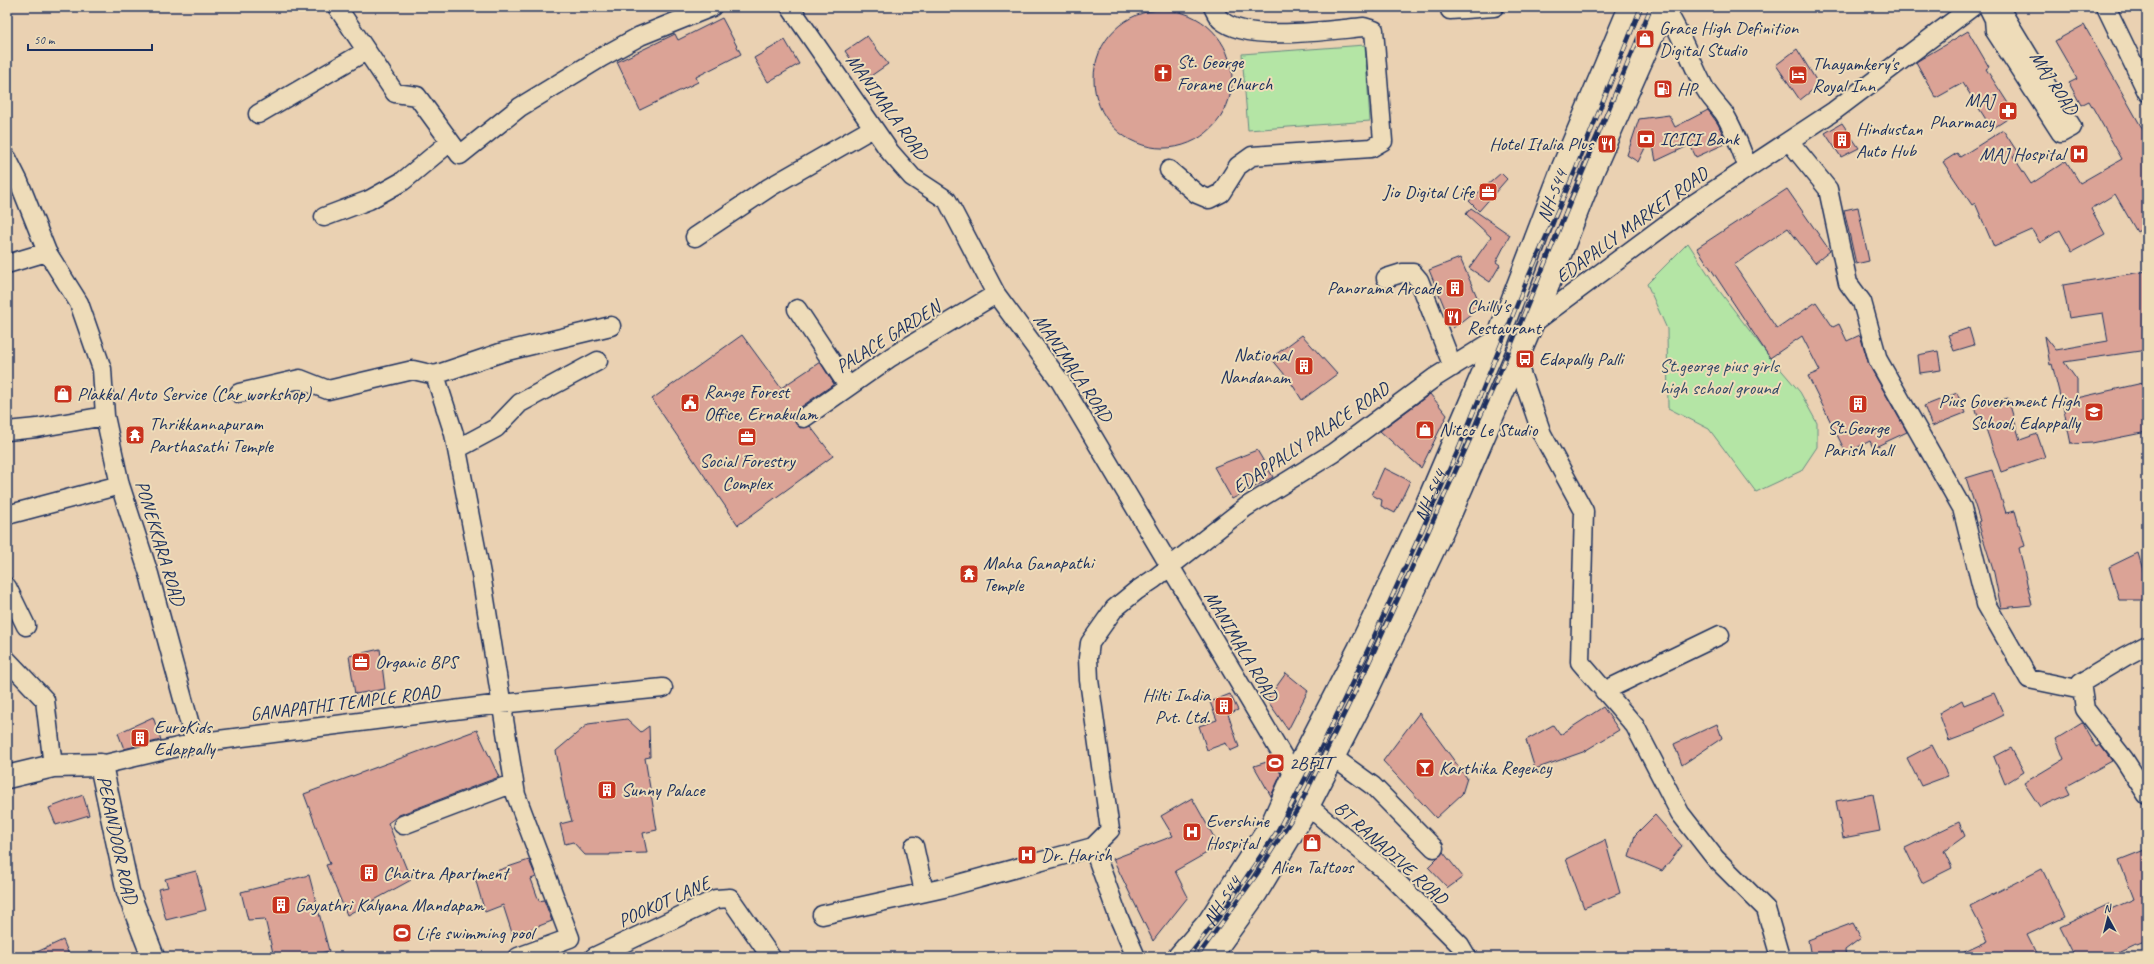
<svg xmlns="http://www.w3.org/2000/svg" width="2154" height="964" viewBox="0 0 2154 964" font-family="Caveat,sans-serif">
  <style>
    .green { fill: #b4e5a5; stroke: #688a82 }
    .building { fill: #dba396; stroke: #1b2f5e }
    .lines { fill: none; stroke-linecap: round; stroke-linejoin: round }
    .minor-casing { stroke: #1b2f5e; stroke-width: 21 }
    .major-casing { stroke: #1b2f5e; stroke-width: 25 }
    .minor { stroke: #eedcb9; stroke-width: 18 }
    .major { stroke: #eedcb9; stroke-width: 22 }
    .rail-casing { stroke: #1b2f5e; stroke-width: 4.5 }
    .rail { stroke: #eedcb9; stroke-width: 3; stroke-dasharray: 9; stroke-linecap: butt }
    .labels { text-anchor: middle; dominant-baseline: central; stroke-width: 4; stroke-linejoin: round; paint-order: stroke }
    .poi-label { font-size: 19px; fill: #1b2f5e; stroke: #eedcb9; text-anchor: start }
    .street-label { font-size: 19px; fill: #1b2f5e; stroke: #eedcb9 }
    .park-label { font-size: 19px; fill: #324a69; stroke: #eedcb9 }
  </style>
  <rect width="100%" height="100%" fill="#ead1b2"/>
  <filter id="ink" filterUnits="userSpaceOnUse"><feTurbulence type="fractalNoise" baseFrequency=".025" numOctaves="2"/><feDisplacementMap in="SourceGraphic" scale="8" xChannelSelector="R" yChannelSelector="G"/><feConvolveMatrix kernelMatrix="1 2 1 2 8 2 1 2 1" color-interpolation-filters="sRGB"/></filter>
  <g filter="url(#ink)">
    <!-- green -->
    <path class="green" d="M1365 45 1370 121 1248 130 1242 54Z
      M1688 243 1718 289 1765 351 1800 392 1817 423V447L1801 471 1756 492 1709 429 1668 408 1667 329 1647 284Z"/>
    <!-- building -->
    <path class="building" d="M1094 79a69 69 0 1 1 138 0a69 69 0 1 1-138 0Z
      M722 18 741 54 696 77 698 82 640 110 617 62 675 34 678 40Z
      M2084 25 2147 137V226L2137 232 2115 194 2091 209 2105 234 2072 252 2060 230 2040 243 2032 230 1994 247 1975 203 1972 205 1943 162 1957 153 1960 157 2003 130 2018 153 2013 156 2031 184 2066 161 2080 183 2122 159 2089 101 2081 105 2069 83 2077 79 2055 41Z
      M1968 31 1989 67 1986 69 2015 114 1992 129 1963 83 1936 98 1916 62Z
      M867 36 888 64 865 80 845 51Z
      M785 40 799 64 768 82 754 58Z
      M1797 49 1819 85 1800 100 1776 65Z
      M1708 110 1718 124 1727 143 1696 157 1690 145 1656 161 1651 136 1638 162 1627 155 1639 119 1669 115 1675 127Z
      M1842 123 1859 148 1841 157 1825 133Z
      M1501 173 1507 179 1479 211 1469 201Z
      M1787 189 1830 251 1815 263 1788 228 1734 265 1777 329 1816 302 1833 327 1839 324 1847 341 1860 335 1869 365 1907 432 1873 448 1870 441 1846 453 1808 376 1820 371 1802 336 1770 358 1697 248Z
      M1858 207 1869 261 1856 264 1844 210Z
      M1471 208 1510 235 1496 262 1500 265 1490 282 1469 268 1491 237 1466 214Z
      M1460 258 1481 306 1453 328 1429 270Z
      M2147 271V350L2064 362 2077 380V398L2147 382V432L2092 443 2071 444 2061 396H2060L2052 364 2050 365 2045 336 2056 350 2108 341 2103 313 2069 318 2063 285Z
      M1969 328 1974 345 1954 351 1948 335Z
      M742 335 781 388 820 362 834 384 798 409 794 419 800 428 810 426 833 456 738 525 652 399Z
      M1302 335 1337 374 1302 400 1290 381 1271 358Z
      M1938 351 1941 370 1920 373 1918 355Z
      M1957 393 1965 413 1932 426 1924 406Z
      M1430 394 1447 415 1421 468 1380 431Z
      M2008 398 2020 440 2037 434 2045 457 2001 472 1985 426 1981 427 1975 407Z
      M1257 450 1273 477 1232 499 1214 467Z
      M1384 468 1410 481 1395 513 1381 506 1382 500 1372 495Z
      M1992 470 2006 513 2015 511 2025 546 2019 548 2032 605 2001 608 1994 573 1978 522 1980 521 1966 478Z
      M2138 553 2147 584V600H2119L2109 567Z
      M380 649 385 689 355 694 349 656Z
      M1286 673 1308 691 1288 730 1267 700Z
      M1994 693 2004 715 1975 729 1976 731 1949 741 1939 713 1962 700 1964 705Z
      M1230 694 1238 710 1228 714 1239 747 1230 751 1226 743 1207 750 1199 726 1217 720 1210 702Z
      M1603 707 1619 730 1583 752 1535 769 1526 740 1553 725 1560 735Z
      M1419 713 1467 778 1462 794 1436 818 1383 761Z
      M153 717 161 740 124 749 118 733Z
      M627 719 641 732 649 726 650 757 645 758 657 830 643 833 647 853 610 854V855H585L573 842 565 844 560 824 572 821 565 798 556 751 588 724Z
      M2082 723 2096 747 2100 745 2112 761 2066 786 2070 794 2040 807 2024 783 2064 759 2056 739Z
      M1717 724 1722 738 1682 765 1674 744Z
      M477 730 499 777 399 815 388 823 411 880 347 915 326 865 330 864 304 794Z
      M1932 745 1948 776 1921 786 1907 758Z
      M2011 748 2024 772 2005 784 1994 757Z
      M1273 760 1281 774 1271 796 1254 766Z
      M1873 794 1880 831 1843 838 1836 801Z
      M83 795 89 815 56 825 49 808Z
      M1192 798 1219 846 1175 871 1188 897 1153 941 1113 859 1173 836 1161 816Z
      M1655 815 1682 846 1662 871 1629 857 1635 835Z
      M1959 822 1965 836 1944 851 1952 868 1922 883 1905 848Z
      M1605 840 1620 893 1584 908 1566 859Z
      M2147 849V942L2137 946 2136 944 2108 957H2075L2060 927 2109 904 2111 909 2134 899 2119 860Z
      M1443 852 1463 877 1448 888 1428 867Z
      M529 860 536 877 531 879 539 901 544 900 552 921 513 936 503 905 485 912 475 878Z
      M2042 869 2065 917 2027 935 2038 957H1954L1988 941 1970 906Z
      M196 871 206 910 166 920 158 889 168 887 165 879Z
      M309 875 329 951 304 957H274L265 919 248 920 241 892Z
      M1853 923 1861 938 1845 950 1846 957H1811L1808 940Z
      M63 940 70 957H26Z"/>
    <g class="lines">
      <defs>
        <path id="minor" d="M337 7 395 93 417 96 460 155 520 107 602 57 640 36 712 7
          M790 7 890 152 912 177 947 200 996 294 1060 381 1294 775 1308 806 1389 874 1460 945 1467 957
          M1988 7 1994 19 1995 31 2061 133 2072 127 1999 7
          M2106 7 2147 92
          M1450 10 1494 7
          M1663 13 1665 9C1681 32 1690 60 1703 85 1708 96 1716 103 1723 112 1734 128 1741 150 1748 168
          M258 114 366 51
          M1789 141 1828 189 1848 283 1862 302 1878 360 1962 508 1986 604 2029 679 2082 690
          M7 158 19 182 47 252 79 303 102 369 105 416 120 485 149 574 195 743
          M1169 170 1197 194 1209 199 1221 193 1238 166 1252 156 1371 148 1383 141 1374 30 1364 27C1330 30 1247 43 1221 20 1218 18 1215 11 1213 7
          M324 217 369 200 403 181 450 142
          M695 237 770 187 873 128
          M7 264 47 252
          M1386 278 1402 273H1413L1419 280 1453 367
          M797 309 848 386
          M1532 324 1695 203 1834 111 1972 7
          M1516 359 1542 434 1584 511 1580 662 1635 726 1680 813 1715 858 1766 909 1780 957
          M435 375 503 352 611 326
          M239 393 300 379 328 390 413 370 435 375 454 434 481 574 516 795 570 938
          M804 418 891 357 996 294
          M7 431 37 428 105 416
          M457 449 496 428 520 403 598 361
          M7 515 120 485
          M7 587 26 626
          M2147 645 2126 656 2081 683 2085 709 2124 759 2147 795
          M7 660 45 700 53 766
          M1604 691 1720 635
          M1333 757 1373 786 1434 848
          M101 765 195 743 501 704 663 688
          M403 825 514 783
          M914 846 924 892
          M1093 847 1110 830 1089 680 1088 658 1090 643 1114 609 1136 591 1154 579 1246 507 1333 453 1434 378 1498 338
          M822 915 944 888 1093 847 1118 916 1136 957
          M518 957 570 938
          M594 957 716 899 730 898 771 957"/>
        <g id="major">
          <path id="s1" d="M7 777 53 766 101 765 128 892 153 957"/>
          <path id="s2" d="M1179 957 1209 922 1273 822 1294 775 1359 649 1424 511 1498 338 1564 165 1630 7"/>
          <path d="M1210 957 1256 893 1307 808 1363 699 1451 512 1539 308 1594 168 1665 7"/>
        </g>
      </defs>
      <!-- minor casing -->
      <use href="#minor" class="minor-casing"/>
      <!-- major casing -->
      <use href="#major" class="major-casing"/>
      <!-- minor -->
      <use href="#minor" class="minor"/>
      <!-- major -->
      <use href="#major" class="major"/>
      <defs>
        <path id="rail" d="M1188 957 1225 909 1278 830 1320 750 1371 643 1459 448 1527 280 1575 171 1641 7
          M1197 957 1257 874 1299 807 1366 669 1495 384 1651 7"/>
      </defs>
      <!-- rail casing -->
      <use href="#rail" class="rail-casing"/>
      <!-- rail -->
      <use href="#rail" class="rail"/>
    </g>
  </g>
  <!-- icons -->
  <defs>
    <symbol id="shop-square" viewBox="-11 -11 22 22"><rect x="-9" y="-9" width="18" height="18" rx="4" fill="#c8321e" stroke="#eedcb9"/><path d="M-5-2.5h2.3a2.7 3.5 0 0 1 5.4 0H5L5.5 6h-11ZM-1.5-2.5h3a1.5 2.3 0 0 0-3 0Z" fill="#fff"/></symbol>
    <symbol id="church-square" viewBox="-11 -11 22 22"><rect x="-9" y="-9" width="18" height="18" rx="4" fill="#c8321e" stroke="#eedcb9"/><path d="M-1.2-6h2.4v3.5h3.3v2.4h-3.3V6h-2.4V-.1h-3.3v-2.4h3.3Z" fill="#fff"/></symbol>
    <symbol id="hotel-square" viewBox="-11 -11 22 22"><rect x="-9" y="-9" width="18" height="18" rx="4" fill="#c8321e" stroke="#eedcb9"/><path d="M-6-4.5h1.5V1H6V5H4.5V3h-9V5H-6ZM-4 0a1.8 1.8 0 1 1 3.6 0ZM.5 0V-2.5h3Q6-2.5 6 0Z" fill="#fff"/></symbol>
    <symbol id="fuel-square" viewBox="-11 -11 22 22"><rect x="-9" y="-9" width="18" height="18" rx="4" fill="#c8321e" stroke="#eedcb9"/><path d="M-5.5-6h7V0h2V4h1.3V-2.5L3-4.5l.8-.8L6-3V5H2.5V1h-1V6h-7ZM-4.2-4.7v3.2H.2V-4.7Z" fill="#fff"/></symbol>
    <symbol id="pharmacy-square" viewBox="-11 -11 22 22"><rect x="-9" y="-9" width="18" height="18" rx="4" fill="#c8321e" stroke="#eedcb9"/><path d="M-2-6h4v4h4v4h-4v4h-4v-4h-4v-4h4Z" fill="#fff"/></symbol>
    <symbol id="bank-square" viewBox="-11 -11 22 22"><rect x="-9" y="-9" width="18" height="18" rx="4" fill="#c8321e" stroke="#eedcb9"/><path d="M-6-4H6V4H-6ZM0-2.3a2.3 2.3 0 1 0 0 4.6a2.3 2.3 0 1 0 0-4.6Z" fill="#fff"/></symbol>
    <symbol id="building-square" viewBox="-11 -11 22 22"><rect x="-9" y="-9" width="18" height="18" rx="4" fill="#c8321e" stroke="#eedcb9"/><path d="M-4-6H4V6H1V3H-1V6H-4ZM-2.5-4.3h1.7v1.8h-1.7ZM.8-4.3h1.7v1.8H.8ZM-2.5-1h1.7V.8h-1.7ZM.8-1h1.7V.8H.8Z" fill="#fff"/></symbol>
    <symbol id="restaurant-square" viewBox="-11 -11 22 22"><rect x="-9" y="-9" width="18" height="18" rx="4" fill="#c8321e" stroke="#eedcb9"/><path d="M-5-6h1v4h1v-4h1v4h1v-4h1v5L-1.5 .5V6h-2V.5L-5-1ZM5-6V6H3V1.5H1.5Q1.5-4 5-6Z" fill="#fff"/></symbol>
    <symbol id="hospital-square" viewBox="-11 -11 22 22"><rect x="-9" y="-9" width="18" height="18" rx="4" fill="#c8321e" stroke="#eedcb9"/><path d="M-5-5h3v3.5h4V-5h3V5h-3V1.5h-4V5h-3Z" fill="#fff"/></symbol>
    <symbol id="office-square" viewBox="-11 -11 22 22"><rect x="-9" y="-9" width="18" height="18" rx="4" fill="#c8321e" stroke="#eedcb9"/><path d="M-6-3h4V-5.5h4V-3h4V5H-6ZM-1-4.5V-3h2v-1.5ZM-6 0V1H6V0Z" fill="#fff"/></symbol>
    <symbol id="bus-square" viewBox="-11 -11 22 22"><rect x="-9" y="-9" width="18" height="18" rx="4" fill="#c8321e" stroke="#eedcb9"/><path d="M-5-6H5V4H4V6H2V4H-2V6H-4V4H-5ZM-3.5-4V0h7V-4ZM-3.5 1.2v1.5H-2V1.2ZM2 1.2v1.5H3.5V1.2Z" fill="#fff"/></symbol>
    <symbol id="civic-square" viewBox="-11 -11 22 22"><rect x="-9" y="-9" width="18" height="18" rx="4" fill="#c8321e" stroke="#eedcb9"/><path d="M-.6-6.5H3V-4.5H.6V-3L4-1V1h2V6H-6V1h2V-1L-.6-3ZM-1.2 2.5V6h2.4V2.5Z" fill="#fff"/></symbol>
    <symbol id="school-square" viewBox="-11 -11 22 22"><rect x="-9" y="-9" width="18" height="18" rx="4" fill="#c8321e" stroke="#eedcb9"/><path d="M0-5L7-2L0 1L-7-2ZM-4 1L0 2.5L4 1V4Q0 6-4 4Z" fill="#fff"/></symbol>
    <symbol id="temple-square" viewBox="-11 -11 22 22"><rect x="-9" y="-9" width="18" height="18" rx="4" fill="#c8321e" stroke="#eedcb9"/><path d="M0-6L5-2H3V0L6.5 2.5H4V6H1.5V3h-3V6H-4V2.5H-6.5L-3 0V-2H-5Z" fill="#fff"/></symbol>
    <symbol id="stadium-square" viewBox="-11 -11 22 22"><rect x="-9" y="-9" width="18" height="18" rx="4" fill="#c8321e" stroke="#eedcb9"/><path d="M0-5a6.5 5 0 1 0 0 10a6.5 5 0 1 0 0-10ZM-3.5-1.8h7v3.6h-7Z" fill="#fff"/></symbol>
    <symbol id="bar-square" viewBox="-11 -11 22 22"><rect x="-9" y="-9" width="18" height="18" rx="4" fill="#c8321e" stroke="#eedcb9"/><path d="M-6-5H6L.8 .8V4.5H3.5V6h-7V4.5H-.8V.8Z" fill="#fff"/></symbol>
  </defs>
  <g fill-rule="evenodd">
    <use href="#shop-square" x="1634" y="28" width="22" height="22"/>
    <use href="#church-square" x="1152" y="62" width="22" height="22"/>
    <use href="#hotel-square" x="1787" y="64" width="22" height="22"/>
    <use href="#fuel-square" x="1652" y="78" width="22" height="22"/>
    <use href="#pharmacy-square" x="1997" y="100" width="22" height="22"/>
    <use href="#bank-square" x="1635" y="128" width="22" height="22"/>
    <use href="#building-square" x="1831" y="129" width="22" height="22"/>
    <use href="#restaurant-square" x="1596" y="133" width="22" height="22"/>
    <use href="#hospital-square" x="2068" y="143" width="22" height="22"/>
    <use href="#office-square" x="1477" y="181" width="22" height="22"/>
    <use href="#building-square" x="1444" y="277" width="22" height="22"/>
    <use href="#restaurant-square" x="1442" y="306" width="22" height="22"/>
    <use href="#bus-square" x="1514" y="348" width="22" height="22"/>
    <use href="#building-square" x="1293" y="355" width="22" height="22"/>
    <use href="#shop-square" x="52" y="383" width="22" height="22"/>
    <use href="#civic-square" x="679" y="392" width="22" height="22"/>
    <use href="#building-square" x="1847" y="393" width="22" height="22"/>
    <use href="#school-square" x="2083" y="401" width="22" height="22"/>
    <use href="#shop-square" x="1414" y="419" width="22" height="22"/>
    <use href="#temple-square" x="124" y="424" width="22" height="22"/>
    <use href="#office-square" x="736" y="426" width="22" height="22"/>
    <use href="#temple-square" x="958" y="563" width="22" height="22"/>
    <use href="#office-square" x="350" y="651" width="22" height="22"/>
    <use href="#building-square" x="1213" y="695" width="22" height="22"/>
    <use href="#building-square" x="129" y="727" width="22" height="22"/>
    <use href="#stadium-square" x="1264" y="752" width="22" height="22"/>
    <use href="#bar-square" x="1414" y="757" width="22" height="22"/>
    <use href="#building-square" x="596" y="779" width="22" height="22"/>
    <use href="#hospital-square" x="1181" y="821" width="22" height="22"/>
    <use href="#shop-square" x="1301" y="832" width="22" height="22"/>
    <use href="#hospital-square" x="1016" y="844" width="22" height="22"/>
    <use href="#building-square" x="358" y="862" width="22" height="22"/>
    <use href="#building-square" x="270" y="894" width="22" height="22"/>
    <use href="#stadium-square" x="391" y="922" width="22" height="22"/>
  </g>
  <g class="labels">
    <!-- poi labels -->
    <g class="poi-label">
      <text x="1659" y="28">Grace High Definition<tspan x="1659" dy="22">Digital Studio</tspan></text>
      <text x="1177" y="62">St. George<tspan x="1177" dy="22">Forane Church</tspan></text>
      <text x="1812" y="64">Thayamkery's<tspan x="1812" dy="22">Royal Inn</tspan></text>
      <text x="1677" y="89">HP</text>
      <text x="1994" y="100" text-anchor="end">MAJ<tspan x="1994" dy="22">Pharmacy</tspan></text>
      <text x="1856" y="129">Hindustan<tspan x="1856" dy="22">Auto Hub</tspan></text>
      <text x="1660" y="139">ICICI Bank</text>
      <text x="1593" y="144" text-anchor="end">Hotel Italia Plus</text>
      <text x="2065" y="154" text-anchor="end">MAJ Hospital</text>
      <text x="1474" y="192" text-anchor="end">Jio Digital Life</text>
      <text x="1441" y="288" text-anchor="end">Panorama Arcade</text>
      <text x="1467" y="306">Chilly's<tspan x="1467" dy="22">Restaurant</tspan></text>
      <text x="1290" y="355" text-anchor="end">National<tspan x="1290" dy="22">Nandanam</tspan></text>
      <text x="1539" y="359">Edapally Palli</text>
      <text x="704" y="392">Range Forest<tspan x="704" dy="22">Office, Ernakulam</tspan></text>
      <text x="77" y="394">Plakkal Auto Service (Car workshop)</text>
      <text x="2080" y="401" text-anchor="end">Pius Government High<tspan x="2080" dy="22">School, Edappally</tspan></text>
      <text x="149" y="424">Thrikkannapuram<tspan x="149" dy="22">Parthasathi Temple</tspan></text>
      <text x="1858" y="428" text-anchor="middle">St.George<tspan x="1858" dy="22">Parish hall</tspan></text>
      <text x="1439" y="430">Nitco Le Studio</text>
      <text x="747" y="461" text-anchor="middle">Social Forestry<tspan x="747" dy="22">Complex</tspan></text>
      <text x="983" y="563">Maha Ganapathi<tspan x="983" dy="22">Temple</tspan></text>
      <text x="375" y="662">Organic BPS</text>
      <text x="1210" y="695" text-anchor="end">Hilti India<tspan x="1210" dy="22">Pvt. Ltd.</tspan></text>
      <text x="154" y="727">EuroKids<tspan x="154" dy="22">Edappally</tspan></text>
      <text x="1289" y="763">2BFIT</text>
      <text x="1439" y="768">Karthika Regency</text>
      <text x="621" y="790">Sunny Palace</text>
      <text x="1206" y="821">Evershine<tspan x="1206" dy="22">Hospital</tspan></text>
      <text x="1041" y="855">Dr. Harish</text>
      <text x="1312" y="867" text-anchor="middle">Alien Tattoos</text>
      <text x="383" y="873">Chaitra Apartment</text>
      <text x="295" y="905">Gayathri Kalyana Mandapam</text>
      <text x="416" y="933">Life swimming pool</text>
    </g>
    <!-- street labels -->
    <g class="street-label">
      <text transform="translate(2054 83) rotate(57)">MAJ ROAD</text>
      <text transform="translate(887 107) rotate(54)">MANIMALA ROAD</text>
      <text stroke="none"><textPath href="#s2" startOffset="851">NH-544</textPath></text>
      <text transform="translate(1632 225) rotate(-36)">EDAPALLY MARKET ROAD</text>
      <text transform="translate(888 337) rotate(-32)">PALACE GARDEN</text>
      <text transform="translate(1073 368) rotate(56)">MANIMALA ROAD</text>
      <text transform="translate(1311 438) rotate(-34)">EDAPPALLY PALACE ROAD</text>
      <text stroke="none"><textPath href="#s2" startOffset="527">NH-544</textPath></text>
      <text transform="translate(160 543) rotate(73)">PONEKKARA ROAD</text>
      <text transform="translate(1241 646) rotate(59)">MANIMALA ROAD</text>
      <text transform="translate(345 703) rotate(-7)">GANAPATHI TEMPLE ROAD</text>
      <text stroke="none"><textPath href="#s1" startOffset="172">PERANDOOR ROAD</textPath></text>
      <text transform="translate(1391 853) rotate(42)">BT RANADIVE ROAD</text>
      <text stroke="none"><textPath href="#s2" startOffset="71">NH-544</textPath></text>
      <text transform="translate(664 902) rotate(-24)">POOKOT LANE</text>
    </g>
    <!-- park labels -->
    <g class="park-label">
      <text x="1719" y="366">St.george pius girls<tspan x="1719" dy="22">high school ground</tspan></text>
    </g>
  </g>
  <!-- margin -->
  <rect width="2154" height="964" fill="none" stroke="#eedcb9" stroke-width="24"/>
  <rect x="12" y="12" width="2130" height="940" fill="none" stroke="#1b2f5e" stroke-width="1.5" filter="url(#ink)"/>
  <!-- north arrow -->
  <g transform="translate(2108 918) rotate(353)" stroke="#eedcb9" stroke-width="3" paint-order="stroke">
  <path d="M0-3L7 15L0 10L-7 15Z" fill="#1b2f5e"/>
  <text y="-6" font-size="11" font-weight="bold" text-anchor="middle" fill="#1b2f5e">N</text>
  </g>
  <!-- scale -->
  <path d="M28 44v6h124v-6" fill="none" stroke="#1b2f5e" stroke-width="2"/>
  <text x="34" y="44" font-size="12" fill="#1b2f5e" stroke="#eedcb9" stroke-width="3" paint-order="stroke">50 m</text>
</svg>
